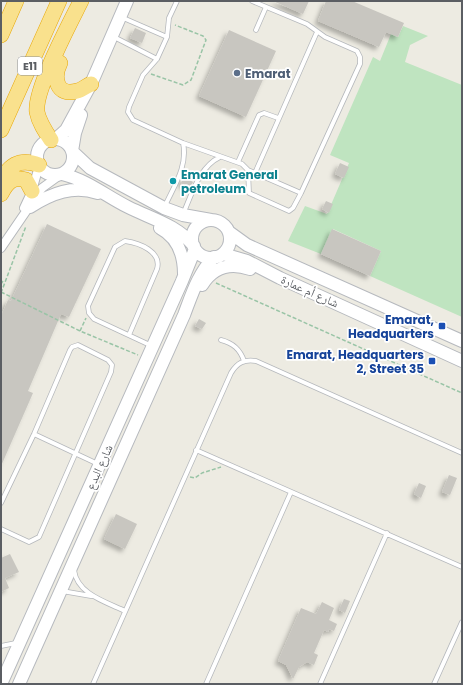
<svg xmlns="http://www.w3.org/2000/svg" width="463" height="685" viewBox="0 0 463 685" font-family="Poppins,'Noto Naskh Arabic',sans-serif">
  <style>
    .green { fill: #bfe4c0 }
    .building { fill: #c8c6c0; filter: url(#shadow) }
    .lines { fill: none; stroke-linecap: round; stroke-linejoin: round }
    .lane-casing { stroke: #b5b8bc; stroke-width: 5.5 }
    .street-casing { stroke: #b5b8bc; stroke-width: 10 }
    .secondary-casing { stroke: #b6b9be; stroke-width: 14 }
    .highway-casing { stroke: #e8a807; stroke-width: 16 }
    .path { stroke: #99c4a6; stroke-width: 1.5; stroke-dasharray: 4 2; stroke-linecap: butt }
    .lane { stroke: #fff; stroke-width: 4 }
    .street { stroke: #fff; stroke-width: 8 }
    .secondary { stroke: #fff; stroke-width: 12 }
    .highway { stroke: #f9e18d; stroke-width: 15 }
    .service-dot { fill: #5c6f8a; stroke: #fff; stroke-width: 1.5 }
    .culture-dot { fill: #0f9aa8; stroke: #fff; stroke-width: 1.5 }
    .transit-dot { fill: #1a4fb4; stroke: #fff; stroke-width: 1.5 }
    .labels { text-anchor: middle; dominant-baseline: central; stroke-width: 3.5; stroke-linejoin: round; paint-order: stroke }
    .shield { fill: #fff; stroke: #8c8e92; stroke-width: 1 }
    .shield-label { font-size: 11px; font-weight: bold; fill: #5b5e63 }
    .service-label { font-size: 12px; font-weight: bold; fill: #4e5e75; stroke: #fff; text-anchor: start }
    .culture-label { font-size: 12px; font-weight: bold; fill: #0d838f; stroke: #fff; text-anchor: start }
    .street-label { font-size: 12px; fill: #5b5e63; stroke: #fff }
    .transit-label { font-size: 12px; font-weight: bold; fill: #164399; stroke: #fff; text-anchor: end }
  </style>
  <defs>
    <filter id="shadow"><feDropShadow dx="-3.5" dy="3.5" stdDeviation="2" flood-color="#0004"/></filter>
  </defs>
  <rect width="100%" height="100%" fill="#edebe2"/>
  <!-- green -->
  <path class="green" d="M403 26 428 36 410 45 405 62 462 85V317L370 276 381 251 333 229 321 254 288 241 305 206 327 214 349 163 330 155 373 57 380 61 391 34 398 37Z"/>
  <!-- building -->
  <path class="building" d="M273 1H309L303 14Z
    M326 1H352L404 23 398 37 386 32 379 47 318 21Z
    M135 28 146 33 142 43 130 38Z
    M229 30 276 51 246 117 199 96Z
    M340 163 349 167 344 178 335 174Z
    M184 177 193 182 190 188 181 183Z
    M326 201 333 204 329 213 322 209Z
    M47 224 101 249 69 317 61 314 28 391 33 393 1 466V316L8 300 11 301Z
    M332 229 381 251 370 276 321 254Z
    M199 319 206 323 202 329 195 326Z
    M449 475 457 478 450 495 442 492Z
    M419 483 426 486 421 498 414 494Z
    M116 514 137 524 125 549 104 539Z
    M10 554 19 572 5 578 9 588 1 592V558Z
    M344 599 350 601 345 613 339 610Z
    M322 602 334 608 329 620 337 624 334 631 329 629 328 632 324 630 314 653 318 655 314 665 307 662 299 667 293 679 286 665 278 661 301 608 316 614Z"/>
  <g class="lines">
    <defs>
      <path id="lane" d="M177 1 169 18 167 37 157 59 143 75 129 107 128 112 133 120 183 143 242 164 248 170 249 193 289 211 293 208 301 193 360 64V57L357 51 325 37 307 24 252 1
        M121 17 167 37
        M256 30 266 7
        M114 37 157 59
        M238 162 259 115 264 113 278 118
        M248 170 301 193
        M255 173 317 32
        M165 206C174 186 188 166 183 143
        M183 214C192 194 199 167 220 157
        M129 335 157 269C162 252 140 243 125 241L115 247 88 306 89 313 94 319 152 346
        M221 340C233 343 240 349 244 361
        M34 434 98 464
        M196 450 462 567
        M1 503 34 434 70 350 72 347 78 345 108 360 112 365 111 372 39 537 29 542 1 529
        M74 570C77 594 106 602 125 611
        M62 591 91 596
        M1 646 16 643
        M93 684 231 373C237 363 244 359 256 361L462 453
        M206 684 291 492
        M320 684 387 533
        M434 684 462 622"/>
      <path id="street" d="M24 208 32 191 39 166
        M1 248 42 188 60 175"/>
      <path id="secondary" d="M37 157a18 18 0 1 1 36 0a18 18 0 1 1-36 0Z
        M56 139 66 130 91 84 127 1
        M72 151 75 133 81 115
        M73 152 90 168 164 208 183 215 211 220
        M62 174C87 180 106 196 128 207 152 219 177 225 194 246
        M30 207C52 193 73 185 98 193
        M192 239a19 19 0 1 1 38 0a19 19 0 1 1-38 0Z
        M160 228C177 237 184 255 184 274
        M229 232 247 245 462 341
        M223 254 247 261 280 278 462 361
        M202 285C213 267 230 262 250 269
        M1 684 182 281 195 249
        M19 684 184 315C192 294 198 274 214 257"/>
      <path id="highway" d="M1 35 16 1
        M60 63C53 77 56 97 77 91 82 90 86 86 91 84
        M1 130 59 1
        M51 140C45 131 39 122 37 112 34 90 70 23 81 1
        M1 182C9 164 20 158 39 165
        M1 194C7 182 13 176 26 180L32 191"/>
    </defs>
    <!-- lane casing -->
    <use href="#lane" class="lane-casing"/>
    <!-- street casing -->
    <use href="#street" class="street-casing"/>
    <!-- secondary casing -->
    <use href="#secondary" class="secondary-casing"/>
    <!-- highway casing -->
    <use href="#highway" class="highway-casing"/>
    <!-- path -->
    <path class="path" d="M151 74 183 85 191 80 206 40 203 36 175 25
      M216 283 462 393
      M1 284 3 281
      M1 292 80 331 138 355
      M1 293 26 226
      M80 331 86 318
      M190 477 195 478 202 473 221 467"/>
    <!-- lane -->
    <use href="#lane" class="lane"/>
    <!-- street -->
    <use href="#street" class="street"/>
    <!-- secondary -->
    <use href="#secondary" class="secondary"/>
    <!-- highway -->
    <use href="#highway" class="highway"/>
  </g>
  <!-- markers -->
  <circle class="service-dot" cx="237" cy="73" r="4"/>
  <circle class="culture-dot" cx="173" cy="181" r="4"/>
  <g class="transit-dot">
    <rect x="438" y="322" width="8" height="8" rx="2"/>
    <rect x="428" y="357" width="8" height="8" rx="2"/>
  </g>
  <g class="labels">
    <!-- shield labels -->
    <rect class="shield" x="18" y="57" width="24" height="18" rx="3"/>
    <g class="shield-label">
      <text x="30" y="66">E11</text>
    </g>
    <!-- service labels -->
    <g class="service-label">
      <text x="245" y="73">Emarat</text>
    </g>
    <!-- culture labels -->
    <g class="culture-label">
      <text x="181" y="174">Emarat General<tspan x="181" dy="14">petroleum</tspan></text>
    </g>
    <!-- street labels -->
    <g class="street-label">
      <text transform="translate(310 291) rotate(24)">شارع أم عمارة</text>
      <text transform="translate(99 467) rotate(-66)">شارع البدع</text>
    </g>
    <!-- transit labels -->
    <g class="transit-label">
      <text x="434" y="319">Emarat,<tspan x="434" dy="14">Headquarters</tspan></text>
      <text x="424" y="354">Emarat, Headquarters<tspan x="424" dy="14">2, Street 35</tspan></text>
    </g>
  </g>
  <!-- border -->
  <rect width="463" height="685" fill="none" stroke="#5b5e63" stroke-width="4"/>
</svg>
